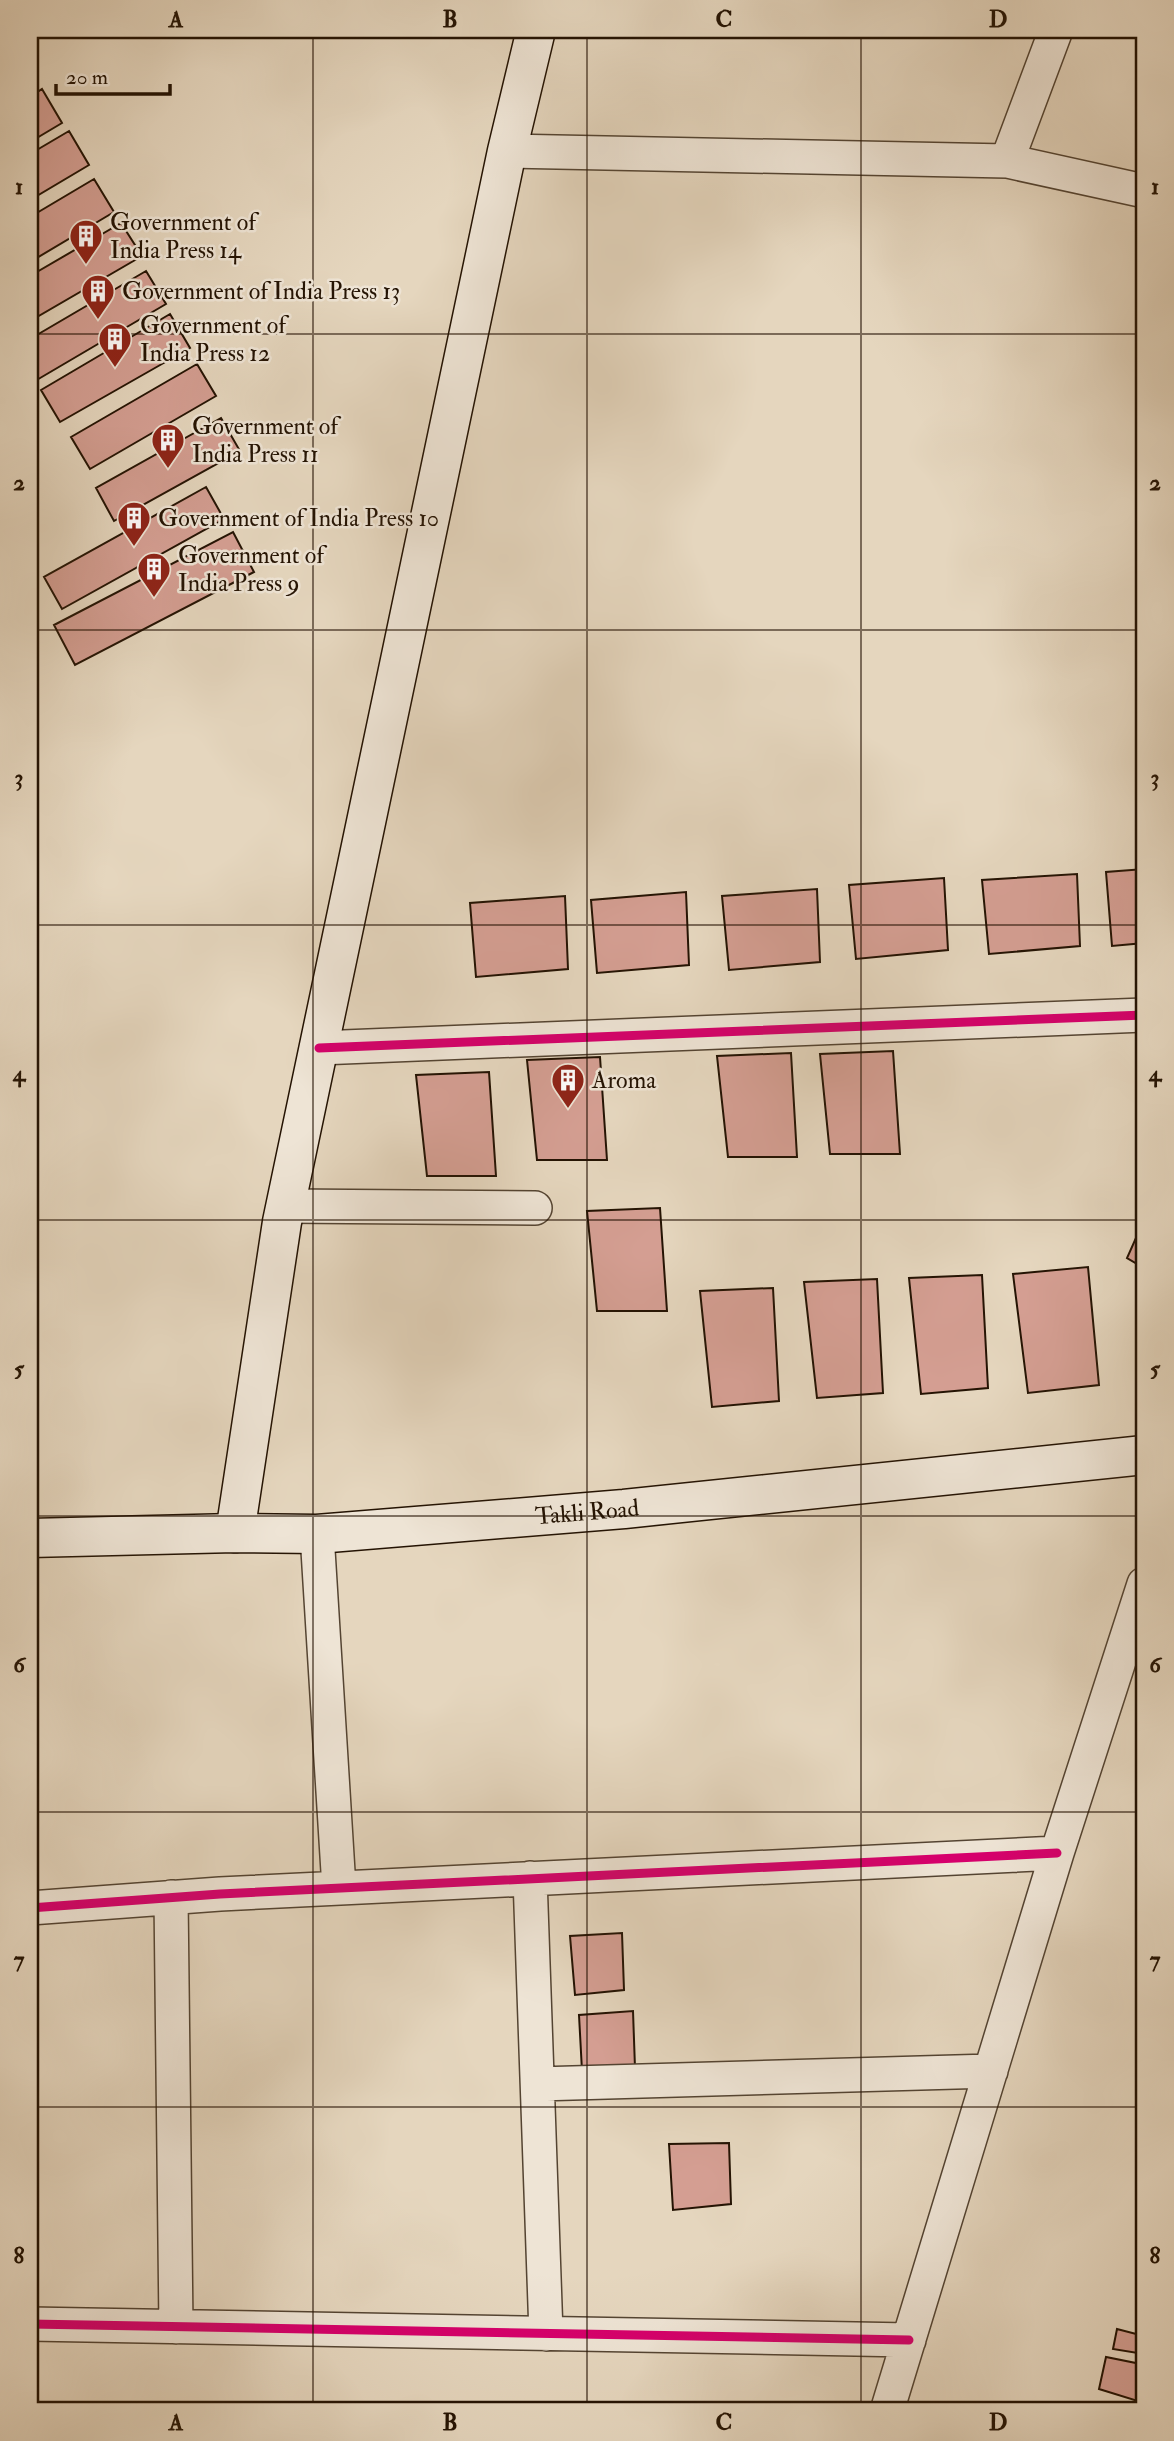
<svg xmlns="http://www.w3.org/2000/svg" width="1174" height="2441" viewBox="0 0 1174 2441" font-family="'IM FELL Double Pica',serif">
  <style>
    .building { fill: #d49e92; stroke: #241303; stroke-width: 2 }
    .lines { fill: none; stroke-linecap: round; stroke-linejoin: round }
    .minor-casing { stroke: #544432; stroke-width: 36 }
    .secondary-casing { stroke: #241303; stroke-width: 41 }
    .minor { stroke: #eee4d5; stroke-width: 33 }
    .secondary { stroke: #eee4d5; stroke-width: 38 }
    .cycleway-casing { stroke: #eee4d5; stroke-width: 13 }
    .cycleway { stroke: #d6006c; stroke-width: 9 }
    .grid { fill: none; stroke: #241303; stroke-width: 2; stroke-opacity: 0.55 }
    .labels { text-anchor: middle; dominant-baseline: central; stroke-width: 5; stroke-linejoin: round; paint-order: stroke }
    .poi-label { font-size: 24px; fill: #241303; stroke: #eee4d5; text-anchor: start }
    .street-label { font-size: 24px; fill: #241303; stroke: #eee4d5 }
    .neatline { fill: none; stroke: #241303; stroke-width: 2.5 }
    .grid-label { font-size: 23px; text-anchor: middle; font-weight: bold; fill: #241303 }
  </style>
  <rect width="100%" height="100%" fill="#e5d6be"/>
  <filter id="stains"><feTurbulence type="fractalNoise" baseFrequency=".00286" numOctaves="4"/><feColorMatrix values="0 0 0 0 .2 0 0 0 0 .09 0 0 0 0 .02 0 0 0 .5 -.17"/></filter>
  <radialGradient id="worn" r=".72"><stop offset=".6" stop-color="#630" stop-opacity="0"/><stop offset="1" stop-color="#630" stop-opacity=".3"/></radialGradient>
  <!-- building -->
  <path class="building" d="M42 89 62 123 30 142V97Z
    M69 131 89 165 30 200V154Z
    M94 179 114 212 30 262V217Z
    M121 223 142 256 30 321V276Z
    M146 271 166 304 35 381 30 373V339Z
    M170 314 190 348 60 422 41 390Z
    M197 364 216 396 90 469 71 437Z
    M221 418 240 451 114 521 96 488Z
    M206 487 224 519 62 609 44 577Z
    M233 532 254 572 75 665 54 625Z
    M1144 869V943L1112 946 1106 872Z
    M1077 874 1080 946 989 954 982 880Z
    M944 878 948 950 856 959 849 885Z
    M817 889 820 962 729 970 722 896Z
    M686 892 689 965 597 973 591 900Z
    M565 896 568 969 476 977 470 903Z
    M893 1051 900 1154H830L820 1054Z
    M791 1053 797 1157H728L717 1056Z
    M600 1057 607 1160H537L527 1060Z
    M489 1072 496 1176H427L416 1075Z
    M660 1208 667 1311H597L587 1211Z
    M1144 1220V1268L1127 1258Z
    M1088 1267 1099 1385 1028 1393 1013 1274Z
    M982 1275 988 1388 921 1394 909 1278Z
    M877 1279 883 1393 817 1398 804 1282Z
    M773 1288 779 1401 712 1407 700 1291Z
    M622 1933 624 1990 575 1995 570 1936Z
    M633 2011 635 2068 582 2071 579 2015Z
    M729 2143 731 2204 673 2210 669 2144Z
    M1117 2329 1144 2336V2403L1099 2389 1106 2357 1136 2363 1138 2353 1113 2349Z"/>
  <g class="lines">
    <defs>
      <path id="minor" d="M507 151 1007 161 1056 30
        M1007 161 1144 191
        M319 1048 1144 1015
        M286 1206 535 1208
        M317 1534 339 1888
        M530 1878 546 2334
        M171 1897 176 2327
        M30 1908 220 1894 1057 1853
        M538 2084 991 2071
        M30 2324 909 2340
        M887 2411 1057 1853 1144 1584"/>
      <g id="secondary">
        <path d="M235 1533 282 1222 507 151 536 30"/>
        <path id="s1" d="M30 1538 235 1533 317 1534 624 1509 1144 1455"/>
      </g>
    </defs>
    <!-- minor casing -->
    <use href="#minor" class="minor-casing"/>
    <!-- secondary casing -->
    <use href="#secondary" class="secondary-casing"/>
    <!-- minor -->
    <use href="#minor" class="minor"/>
    <!-- secondary -->
    <use href="#secondary" class="secondary"/>
    <defs>
      <path id="cycleway" d="M319 1048 1144 1015
        M30 1908 220 1894 1057 1853
        M30 2324 909 2340"/>
    </defs>
    <!-- cycleway casing -->
    <use href="#cycleway" class="cycleway-casing"/>
    <!-- cycleway -->
    <use href="#cycleway" class="cycleway"/>
  </g>
  <!-- grid -->
  <path class="grid" d="M313 30V2411M587 30V2411M861 30V2411M30 334H1144M30 630H1144M30 925H1144M30 1220H1144M30 1516H1144M30 1812H1144M30 2107H1144"/>
  <!-- icons -->
  <defs>
    <symbol id="building-pin" viewBox="-11 -11 22 30"><path d="M0 17L-7.5 6A9.5 9.5 0 1 1 7.5 6Z" fill="#8f2418" stroke="#eee4d5"/><path d="M-4-6H4V6H1V3H-1V6H-4ZM-2.5-4.3h1.7v1.8h-1.7ZM.8-4.3h1.7v1.8H.8ZM-2.5-1h1.7V.8h-1.7ZM.8-1h1.7V.8H.8Z" fill="#fff"/></symbol>
  </defs>
  <g fill-rule="evenodd">
    <use href="#building-pin" x="67" y="217" width="38" height="52"/>
    <use href="#building-pin" x="79" y="272" width="38" height="52"/>
    <use href="#building-pin" x="96" y="320" width="38" height="52"/>
    <use href="#building-pin" x="149" y="421" width="38" height="52"/>
    <use href="#building-pin" x="115" y="499" width="38" height="52"/>
    <use href="#building-pin" x="135" y="550" width="38" height="52"/>
    <use href="#building-pin" x="549" y="1061" width="38" height="52"/>
  </g>
  <g class="labels">
    <!-- poi labels -->
    <g class="poi-label">
      <text x="110" y="222">Government of<tspan x="110" dy="28">India Press 14</tspan></text>
      <text x="122" y="291">Government of India Press 13</text>
      <text x="140" y="325">Government of<tspan x="140" dy="28">India Press 12</tspan></text>
      <text x="192" y="426">Government of<tspan x="192" dy="28">India Press 11</tspan></text>
      <text x="158" y="518">Government of India Press 10</text>
      <text x="178" y="555">Government of<tspan x="178" dy="28">India Press 9</tspan></text>
      <text x="592" y="1080">Aroma</text>
    </g>
    <!-- street labels -->
    <g class="street-label">
      <text stroke="none"><textPath href="#s1" startOffset="558">Takli Road</textPath></text>
    </g>
  </g>
  <!-- margin -->
  <rect width="1174" height="2441" fill="none" stroke="#e5d6be" stroke-width="77"/>
  <!-- scale -->
  <path d="M56 84v10h114v-10" fill="none" stroke="#241303" stroke-width="3.5"/>
  <text x="66" y="84" font-size="21" fill="#241303" stroke="#eee4d5" stroke-width="5" paint-order="stroke">20 m</text>
  <rect x="38" y="38" width="1098" height="2364" class="neatline"/>
  <g class="grid-label">
    <text x="176" y="27">A</text>
    <text x="450" y="27">B</text>
    <text x="724" y="27">C</text>
    <text x="998" y="27">D</text>
    <text x="19" y="194">1</text>
    <text x="1155" y="194">1</text>
    <text x="19" y="490">2</text>
    <text x="1155" y="490">2</text>
    <text x="19" y="785">3</text>
    <text x="1155" y="785">3</text>
    <text x="19" y="1081">4</text>
    <text x="1155" y="1081">4</text>
    <text x="19" y="1376">5</text>
    <text x="1155" y="1376">5</text>
    <text x="19" y="1672">6</text>
    <text x="1155" y="1672">6</text>
    <text x="19" y="1967">7</text>
    <text x="1155" y="1967">7</text>
    <text x="19" y="2263">8</text>
    <text x="1155" y="2263">8</text>
    <text x="176" y="2430">A</text>
    <text x="450" y="2430">B</text>
    <text x="724" y="2430">C</text>
    <text x="998" y="2430">D</text>
  </g>
  <rect width="100%" height="100%" filter="url(#stains)"/>
  <rect width="100%" height="100%" fill="url(#worn)"/>
</svg>
